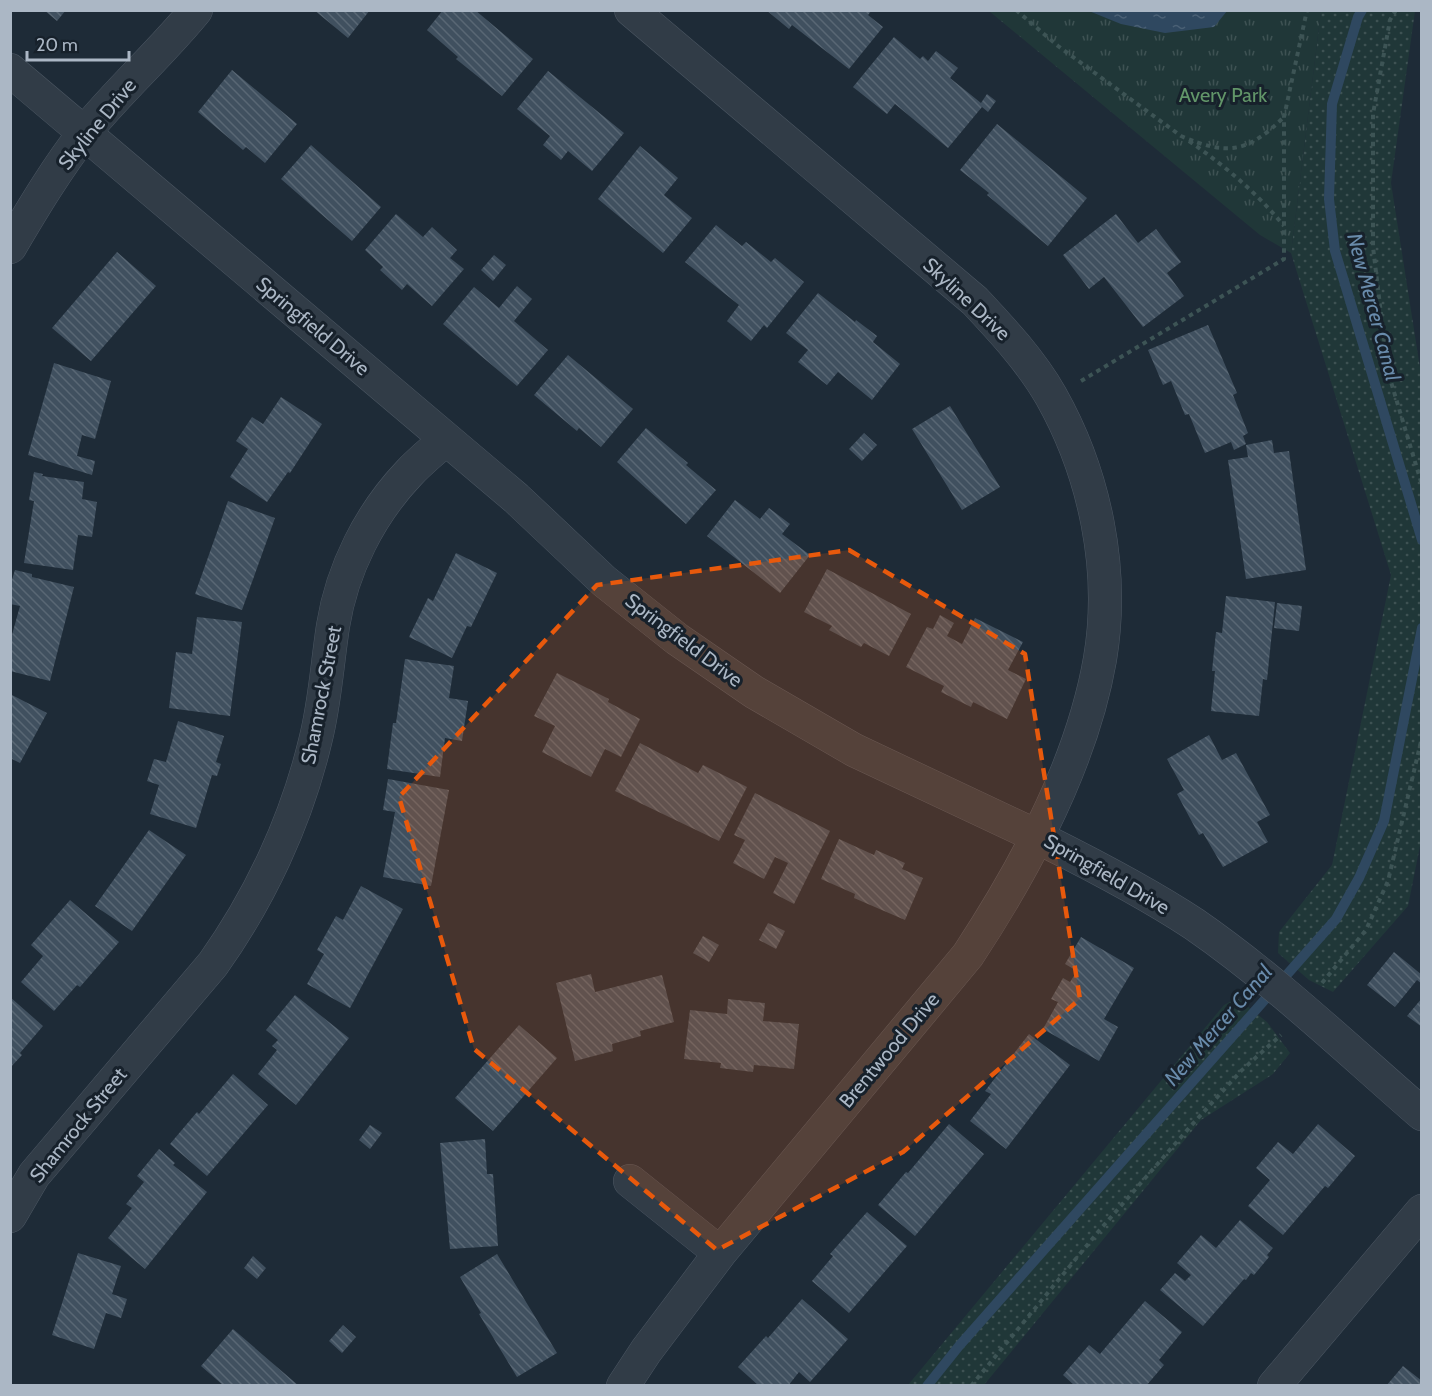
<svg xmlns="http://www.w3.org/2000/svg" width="1432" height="1396" viewBox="0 0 1432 1396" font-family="Cabin,sans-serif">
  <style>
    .grass { fill: url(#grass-dots) }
    .park { fill: url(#park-tufts) }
    .water { fill: url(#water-ripples) }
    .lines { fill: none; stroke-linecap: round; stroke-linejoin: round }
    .stream { stroke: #2f4860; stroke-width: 10 }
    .building { fill: url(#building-back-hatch) }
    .street-casing { stroke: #4c5763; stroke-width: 34 }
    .path { stroke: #3d5455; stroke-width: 4; stroke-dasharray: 4.5 4.5; stroke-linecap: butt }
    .street { stroke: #313c47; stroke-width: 33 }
    .marked { fill: #e8590c; fill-opacity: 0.2; stroke: #e8590c; stroke-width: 4.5; stroke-dasharray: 12 8; stroke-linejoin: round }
    .labels { text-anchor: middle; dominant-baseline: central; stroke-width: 6; stroke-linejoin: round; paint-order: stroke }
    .park-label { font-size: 20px; fill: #629669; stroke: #17212b }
    .street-label { font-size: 20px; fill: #abb7c5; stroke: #17212b }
    .water-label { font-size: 21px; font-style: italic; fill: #698bab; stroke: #17212b }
  </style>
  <defs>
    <pattern id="grass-dots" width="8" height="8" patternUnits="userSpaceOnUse" patternTransform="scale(1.5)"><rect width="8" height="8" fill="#203738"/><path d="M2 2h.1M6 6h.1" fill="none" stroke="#3e5253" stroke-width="1.8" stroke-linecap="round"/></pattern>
    <pattern id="park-tufts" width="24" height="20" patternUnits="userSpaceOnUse" patternTransform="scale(1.5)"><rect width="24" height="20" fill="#203738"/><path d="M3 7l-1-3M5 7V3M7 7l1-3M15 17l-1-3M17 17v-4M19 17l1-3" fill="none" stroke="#3e5253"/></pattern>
    <pattern id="water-ripples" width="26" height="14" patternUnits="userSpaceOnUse" patternTransform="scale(1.5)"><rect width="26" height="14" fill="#2f4860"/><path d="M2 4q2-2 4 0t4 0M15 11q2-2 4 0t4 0" fill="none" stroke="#4a6075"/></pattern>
    <pattern id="building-back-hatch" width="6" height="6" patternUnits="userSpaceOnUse" patternTransform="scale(1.5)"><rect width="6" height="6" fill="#40505f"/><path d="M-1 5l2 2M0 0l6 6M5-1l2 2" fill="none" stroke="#596774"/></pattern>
  </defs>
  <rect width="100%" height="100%" fill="#1e2b37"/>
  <!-- grass -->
  <path class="grass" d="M1321 11H1415L1391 183 1421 374V841L1408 906 1333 992 1309 980 1278 953 1279 932 1332 865 1391 575 1291 253Z
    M1237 998 1267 1022 1290 1053 1273 1074 1201 1120 984 1385H908L1224 1005Z"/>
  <!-- park -->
  <path class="park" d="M989 11H1321L1291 253 1260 235Z"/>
  <!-- water -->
  <path class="water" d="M1089 11H1227L1214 27 1165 33 1121 24Z"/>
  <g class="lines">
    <!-- stream -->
    <path class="stream" d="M1362 10 1358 17 1332 104 1329 199 1335 251 1422 540
      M927 1386 959 1346 1336 919 1359 878 1384 821 1422 628"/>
  </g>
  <!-- building -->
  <path class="building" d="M44 10H66L57 21Z
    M314 10H370L348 38Z
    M443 10H475L533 59 502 96 456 59 458 57 427 30Z
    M766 10H872L868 15 883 27 849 69 792 25 789 29Z
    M894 37 920 59 923 56 928 61 936 51 958 68 950 78 981 103 987 94 996 101 988 112 982 107 948 148 895 104 887 114 853 87Z
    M232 70 297 124 265 163 246 147 243 150 198 112Z
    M548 71 624 133 592 171 568 151 561 160 543 145 550 136 517 109Z
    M997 124 1087 198 1048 246 987 195 989 193 960 170Z
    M311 145 381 207 352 241 281 179Z
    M640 146 678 178 664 195 692 218 663 253 598 199Z
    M396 214 423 237 432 227 457 250 450 258 464 269 432 306 407 284 402 290 380 270 383 267 365 250Z
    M1116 214 1138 243 1156 229 1181 262 1167 273 1184 296 1143 327 1104 277 1089 289 1063 255Z
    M716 225 742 246 746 242 771 262 775 258 804 282 767 328 764 325 751 341 727 321 739 305 685 262Z
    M117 252 156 286 91 361 52 328Z
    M494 255 506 265 493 281 481 270Z
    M517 286 532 299 514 321 548 350 517 386 443 324 474 287 499 308Z
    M818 293 855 322 856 320 877 336 873 342 900 364 872 400 838 372 827 385 798 362 808 350 786 333Z
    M1208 325 1237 393 1233 395 1248 433 1243 436 1246 444 1234 450 1231 442 1205 453 1189 414 1185 415 1171 381 1163 385 1148 350Z
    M568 355 633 409 601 447 579 428 577 431 534 395Z
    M54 363 111 381 95 439 82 435 77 456 95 461 92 475 28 455Z
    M281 397 322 424 290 473 288 472 267 502 230 477 248 449 236 441 252 417 263 424Z
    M950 406 1000 487 962 510 912 429Z
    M646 428 688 463 686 465 716 490 686 524 617 462Z
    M864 433 877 445 862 461 849 449Z
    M1272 440 1274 453 1289 451 1306 570 1246 579 1228 460 1248 457 1246 445Z
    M34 472 43 474 42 476 84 482 82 499 97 502 92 537 78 535 73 570 24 563 34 501 29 500Z
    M735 500 760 519 769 508 790 524 782 534 810 555 780 593 707 536Z
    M228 501 275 518 242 610 195 594Z
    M456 553 497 573 471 627 467 626 452 658 409 637 428 598 433 601Z
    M827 569 911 614 889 656 864 643 861 647 829 630 832 626 804 612Z
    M15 570 32 574V577L74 587 50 681 10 671V642L20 606 10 604V586Z
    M1226 596 1275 602 1267 680 1263 679 1259 716 1211 711 1215 671H1212L1216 632 1222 633Z
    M1277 603 1302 606 1299 631 1274 628Z
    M940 615 954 623 947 636 962 644 975 618 1023 642 1008 670 1026 679 1007 719 973 702 971 707 941 692 944 686 906 667 927 627 933 629Z
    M197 617 242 622 230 716 169 708 176 652 192 654Z
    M405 659 454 666 449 698 468 701 462 741 445 738 440 777 387 769 393 723H396Z
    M557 673 609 699 608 702 640 719 621 757 605 749 591 777 542 752 555 726 534 716Z
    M10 694 47 713 20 763 10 758Z
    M178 721 224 736 216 762 221 764 217 776 212 775 196 828 150 814 159 785 147 781 154 759 166 762Z
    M1209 735 1222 760 1236 753 1270 815 1257 822 1268 842 1223 867 1203 833 1199 835 1177 794 1184 790 1167 759Z
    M640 743 698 773 703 765 747 787 719 841 615 791Z
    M388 779 449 790 431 886 383 877 395 812 383 810Z
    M755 793 830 831 794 904 773 893 788 863 775 857 764 879 733 863 745 840 734 835Z
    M149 830 186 855 132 931 95 906Z
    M839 839 874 855 876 850 905 863 902 869 923 878 905 920 854 898 855 894 821 879Z
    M361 886 403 909 350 1008 307 984 324 954 317 950 336 916 343 920Z
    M70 900 119 942 80 987 77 985 54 1011 21 982 43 956 31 945Z
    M768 923 785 931 776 949 759 940Z
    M703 936 719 945 709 962 693 953Z
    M1081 937 1134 968 1104 1019 1118 1027 1099 1061 1043 1029 1058 1002 1051 999 1063 978 1070 982 1077 971 1065 964Z
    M1394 952 1422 975V984L1417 980 1395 1007 1367 985Z
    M591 974 595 992 662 975 674 1022 640 1031 641 1036 612 1044 613 1051 575 1061 556 983Z
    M295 995 349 1038 296 1105 258 1074 277 1050 272 1046 278 1040 266 1030Z
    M10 997 43 1026 20 1053 22 1055 10 1068Z
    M1422 998V1027L1407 1016Z
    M728 999 765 1003 763 1021 799 1024 794 1069 754 1065 753 1072 720 1068 721 1063 684 1059 690 1010 727 1014Z
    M519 1025 557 1058 493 1131 455 1098Z
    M1029 1034 1070 1065 1006 1149 970 1121 991 1094 985 1091Z
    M233 1074 268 1105 207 1176 170 1144 197 1112 199 1114Z
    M949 1124 984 1154 915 1236 878 1205 906 1172 908 1173Z
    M1318 1124 1355 1156 1328 1188 1325 1186 1283 1235 1248 1206 1270 1180 1256 1168 1278 1142 1293 1154Z
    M370 1125 382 1133 370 1149 359 1140Z
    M485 1139 487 1174H493L498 1246 450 1249 440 1143Z
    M159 1149 175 1163 173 1165 207 1192 145 1269 108 1238 132 1208 126 1204 144 1182 137 1176Z
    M867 1212 907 1246 849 1313 812 1281 833 1256 830 1254Z
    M1240 1220 1273 1248 1267 1255 1269 1257 1254 1275 1251 1273 1246 1280 1244 1279 1203 1326 1160 1290 1175 1273 1185 1281 1191 1275 1177 1263 1201 1235 1216 1248Z
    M78 1253 121 1266 112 1294 127 1299 121 1318 106 1313 94 1349 52 1335Z
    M497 1254 557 1353 517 1377 479 1314 481 1313 460 1277Z
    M253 1256 266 1268 257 1279 244 1268Z
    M802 1299 848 1339 810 1382 799 1372 788 1386H759L738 1367 766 1336 768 1338Z
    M1145 1301 1182 1332 1159 1360 1164 1365 1146 1386H1075L1063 1375 1089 1345 1100 1354Z
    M343 1325 356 1337 342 1353 329 1341Z
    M233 1329 299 1386H224L201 1366Z
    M1403 1366 1422 1381V1386H1386Z"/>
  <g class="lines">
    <defs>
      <path id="street" d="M10 70 516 498 604 581 677 639 754 692 854 750 1028 832 1039 834 1047 842C1097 867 1147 893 1194 924 1275 980 1347 1049 1422 1114
        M10 247C33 208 57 168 85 132 120 89 161 53 196 10
        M630 1181 720 1253
        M10 1216 34 1175 213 964C260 898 296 821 315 742 325 704 327 665 333 626 342 569 370 514 409 473 420 461 434 450 446 439
        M623 1386 646 1351 720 1253 968 955C1026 867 1082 763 1100 659 1115 570 1095 474 1051 396 1031 361 1003 331 975 301L631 10
        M1274 1386 1422 1211"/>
    </defs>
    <!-- street casing -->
    <use href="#street" class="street-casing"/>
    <!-- path -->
    <path class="path" d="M1016 10 1058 46 1181 136C1228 156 1247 153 1284 117
      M1396 10 1390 20 1373 114V247L1388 372 1422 485
      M1189 141C1225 166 1256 192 1284 226
      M1081 381 1284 259V117L1307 10
      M1322 983 1366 930 1388 881 1422 737
      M971 1386 1098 1232 1189 1128 1241 1071 1281 1035"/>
    <!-- street -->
    <use href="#street" class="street"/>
  </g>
  <!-- marked area -->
  <path class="marked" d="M849 550 1025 654 1080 999 903 1152 717 1250 474 1049 399 797 597 585Z"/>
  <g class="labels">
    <!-- park labels -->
    <g class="park-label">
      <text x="1223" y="95">Avery Park</text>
    </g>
    <!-- street labels -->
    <g class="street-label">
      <text transform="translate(97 124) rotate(-51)">Skyline Drive</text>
      <text transform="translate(967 299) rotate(43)">Skyline Drive</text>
      <text transform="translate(313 326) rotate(40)">Springfield Drive</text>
      <text transform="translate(684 640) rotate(37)">Springfield Drive</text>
      <text transform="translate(321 695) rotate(-79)">Shamrock Street</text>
      <text transform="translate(1107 874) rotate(30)">Springfield Drive</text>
      <text transform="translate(889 1050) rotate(-50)">Brentwood Drive</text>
      <text transform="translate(78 1125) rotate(-51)">Shamrock Street</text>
    </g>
    <!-- water labels -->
    <g class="water-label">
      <text transform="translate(1374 307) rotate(75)">New Mercer Canal</text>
      <text transform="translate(1218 1025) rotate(-49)">New Mercer Canal</text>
    </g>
  </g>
  <!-- border -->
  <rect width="1432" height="1396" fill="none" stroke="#abb7c5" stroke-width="24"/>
  <!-- scale -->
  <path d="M27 51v9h102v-9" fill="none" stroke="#abb7c5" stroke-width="3"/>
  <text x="36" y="51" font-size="18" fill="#abb7c5" stroke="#17212b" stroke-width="4.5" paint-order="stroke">20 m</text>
</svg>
